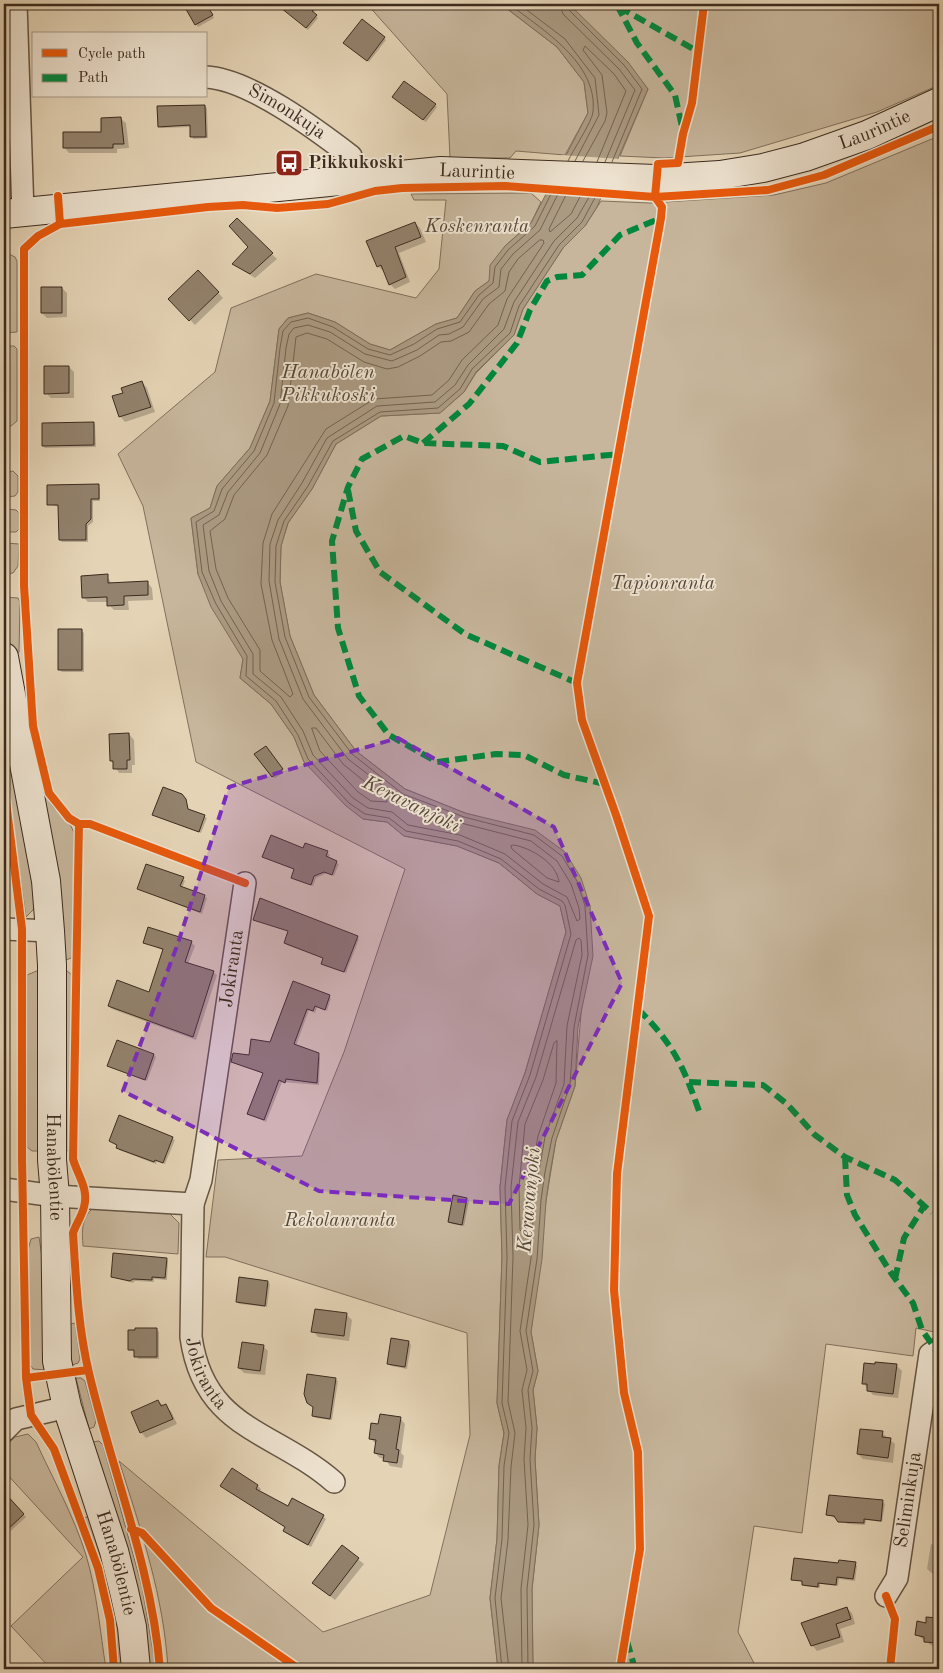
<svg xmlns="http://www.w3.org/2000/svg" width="943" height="1673" viewBox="0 0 943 1673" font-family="'Old Standard TT',serif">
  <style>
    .green { fill: #c7b69c; stroke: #81705e }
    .water { fill: #ab9a82; stroke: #7e6e5a }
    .pier { fill: #e4d3b5 }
    .shadow { fill: #0003 }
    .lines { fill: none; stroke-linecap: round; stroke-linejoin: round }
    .shore { stroke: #736250; stroke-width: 1 }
    .building { fill: #93826d; stroke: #3b2b1f }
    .street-casing { stroke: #655544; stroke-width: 24 }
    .secondary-casing { stroke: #3b2b1f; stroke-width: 30 }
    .street { stroke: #ede2cf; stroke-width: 21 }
    .secondary { stroke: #ede2cf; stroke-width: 28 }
    .quiet { stroke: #00873e; stroke-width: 6; stroke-dasharray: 12 6; stroke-linecap: butt }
    .cycleway-casing { stroke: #ede2cf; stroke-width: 11 }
    .cycleway { stroke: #e8590c; stroke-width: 8 }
    .marked { fill: #7b2cbf; fill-opacity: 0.2; stroke: #7b2cbf; stroke-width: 4; stroke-dasharray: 10 6; stroke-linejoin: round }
    .labels { text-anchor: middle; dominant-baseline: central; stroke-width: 4; stroke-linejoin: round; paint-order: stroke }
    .street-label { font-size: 19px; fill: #3b2b1f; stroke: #ede2cf }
    .poi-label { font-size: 19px; font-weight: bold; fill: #3b2b1f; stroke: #ede2cf; text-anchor: start }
    .park-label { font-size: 19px; font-style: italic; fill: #574738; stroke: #ede2cf }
    .water-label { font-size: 20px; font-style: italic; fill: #574738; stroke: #ede2cf }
  </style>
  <rect width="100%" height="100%" fill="#e4d3b5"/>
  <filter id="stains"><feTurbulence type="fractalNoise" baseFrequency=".004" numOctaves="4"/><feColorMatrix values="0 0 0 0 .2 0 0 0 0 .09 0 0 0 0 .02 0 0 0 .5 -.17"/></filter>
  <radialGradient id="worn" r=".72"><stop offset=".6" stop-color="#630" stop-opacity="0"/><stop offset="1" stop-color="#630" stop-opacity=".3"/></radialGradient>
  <!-- green -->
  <path class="green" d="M367 4 502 5 557 47 584 82 588 113 565 155 516 151 510 158H450L447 94Z
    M569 4H939V85L877 112 740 153 664 158 620 156 648 89Z
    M939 136V1333L916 1328 913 1356 826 1344 802 1533 754 1526 738 1632 757 1669H533L532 1589 539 1525 535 1459 537 1428 533 1390 538 1371 531 1332 546 1201 556 1140 575 1086 590 905 499 823 465 813 405 789 356 751 314 695 290 636 280 582 281 546 288 523 312 489 336 444 381 416 440 413 464 392 476 373 514 335 523 309 563 248 585 226 601 201 650 203 774 195 826 183Z
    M531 193 541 202 531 223 505 246 489 281 475 291 457 318 436 324 390 350 370 344 335 322 308 313 288 318 279 329 270 401 250 448 217 486 210 508 191 518 198 574 243 659 240 678 271 704 294 737 304 762 363 819 387 822 404 836 457 846 499 863 537 894 560 906 566 932 525 1073 507 1120 500 1187 502 1257 497 1403 504 1433 499 1466 497 1539 490 1598 498 1669H168C164 1597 141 1530 119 1461L323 1632 430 1595 470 1435 467 1333 225 1257H206L218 1160 302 1156 344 1052 405 869 196 762 143 506 118 454 215 372 231 308 316 274 416 298 439 269 446 200H414L411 194Z
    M9 254 15 257 17 261V332L4 333V298Z
    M4 346H14L17 349V421L11 426H5Z
    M13 471 18 476V492L15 496 7 497V472Z
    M7 509 16 510 19 513V529L16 532H6Z
    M6 543 19 544 18 566 13 573 4 574Z
    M4 597 18 598 20 602 19 652 13 659 8 633Z
    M8 736 36 901 33 910 26 917 4 762V737Z
    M38 776C42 787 46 799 54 808 62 817 70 821 74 833L73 955 71 958 66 960 62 914Z
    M39 970 38 1151H32L27 1147V975Z
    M66 970 72 975 70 1146 69 1150 65 1152Z
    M93 1208 167 1211 179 1223 178 1254 83 1246C82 1231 81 1219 93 1208Z
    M39 1237 42 1257 46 1370 33 1369 29 1363 28 1250 31 1239Z
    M75 1323 80 1359 78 1363 72 1365 66 1325Z
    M76 1378H81L85 1381 96 1421 94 1427 89 1429Z
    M28 1434 36 1442C53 1479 74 1516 86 1555 97 1592 100 1631 106 1669H51L11 1626 83 1557 4 1471V1448L15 1437Z
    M99 1441 103 1445 142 1587 156 1669H145L92 1442Z
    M92 1515 104 1551 127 1669H119C116 1617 104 1566 84 1518Z"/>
  <!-- water -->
  <path class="water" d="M501 4H569L628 62 648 89 597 207 585 226 563 248 523 309 514 335 476 372 464 392 440 413 381 416 336 444 312 489 288 523 281 546 280 582 290 636 314 695 356 751 405 789 465 813 535 830 565 852 581 878 590 906 593 956 578 1027 575 1086 556 1140 550 1173 546 1201 542 1259 531 1332 538 1371 533 1390 537 1428 535 1459 539 1525 532 1589 533 1669H498L490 1598 497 1539 499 1466 504 1433 497 1403 502 1257 500 1187 507 1120 525 1073 566 932 560 906 537 894 499 863 457 846 404 836 387 822 363 819 346 806 304 762 294 737 271 704 240 678 243 659 211 607 198 574 191 518 210 508 217 486 250 448 270 401 279 329 288 318 308 313 335 322 370 344 390 350 436 324 457 318 475 291 489 281 490 265 505 246 531 223 588 113 584 82 557 47Z"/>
  <!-- pier -->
  <path class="pier" d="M562 155 621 159 604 197 543 193Z"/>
  <!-- shadow -->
  <path class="shadow" d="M194 4H206L214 18 198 27 187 8Z
    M282 4H312L317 8 313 14 318 18 308 30 284 9Z
    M384 38 386 40 369 62 347 45Z
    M404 82 437 107 426 122 396 99Z
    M204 106 207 108 208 138 193 139 191 127 161 128 159 126Z
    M120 118 126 123 129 148 117 149V153H69L64 147 103 134Z
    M237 220 277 259 255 278 233 264 250 247Z
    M415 223 420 228 426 242 399 253 410 282 395 289 390 284 385 270 383 271 378 266Z
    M198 271 223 298 195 325 170 299Z
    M62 288 67 293V317L47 318 42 313Z
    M69 367 74 372V398H51L46 393Z
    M142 382 147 388 155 412 125 422 120 416 125 393Z
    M93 423 95 425 96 447 45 448 43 446Z
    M98 486 100 488V501H93V522L88 526V542H62L60 540V507L48 504Z
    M107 576 112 584 147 582 152 588 153 600 128 601 129 610H114L109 605V602H88L83 597Z
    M81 630 84 633V672H62L60 670Z
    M129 734 134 740 135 765H132V773H119L111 760Z
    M268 750 284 772 275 778 272 776Z
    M184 798 189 810 207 818 201 833 154 815Z
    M305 844 327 852 330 855 328 858 339 864 334 876 327 873 316 878 313 886 295 880 293 878 295 870 264 857 303 849Z
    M183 879 185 881 182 888 207 898 202 914 138 889Z
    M255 919 357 937 359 939 346 973 325 966 323 964 324 959 287 945 285 943 289 932Z
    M145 942H191L195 946 188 964 213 972 217 975 196 1040 112 1009 109 1006 150 994 164 951Z
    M293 983 331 998 327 1011 317 1007 315 1013 309 1010 296 1046 320 1057 319 1085 282 1082 266 1122 248 1113 264 1074 232 1061 250 1056 271 1043Z
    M154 1055 156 1057 147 1081 109 1066Z
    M120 1117 175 1140 165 1164 157 1161 156 1164 119 1150 118 1146 110 1141Z
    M467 1199 469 1201 464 1226 452 1224 449 1222Z
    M166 1259 168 1261 167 1280 154 1279V1282L135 1281 133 1283 112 1277Z
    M268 1282 270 1284 267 1307 239 1304 237 1301Z
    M347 1315 352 1320 349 1341 318 1337 313 1331Z
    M157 1330 159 1332V1359H138L136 1352 129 1350Z
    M409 1342 411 1345 407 1369 391 1366 388 1364Z
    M263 1346 268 1351 265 1375 244 1373 239 1368Z
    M896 1365 902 1371 898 1398 873 1395 863 1383Z
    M335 1379 338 1381 332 1420 316 1418 313 1416 315 1406Z
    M158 1401 171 1411 177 1424 146 1438 141 1432Z
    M400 1418 405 1424 401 1453 404 1456 402 1468 390 1466 385 1459 380 1458 375 1453 376 1444 370 1438Z
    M882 1433 895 1444 893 1463 863 1459 858 1454Z
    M232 1470 258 1486 261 1489 259 1492 288 1508 323 1516 326 1519 311 1547 288 1534 285 1531 286 1528Z
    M8 1498 26 1517 4 1537V1503Z
    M882 1501 885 1504 882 1522 866 1520 865 1525 848 1524 828 1515Z
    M931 1544 939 1546V1583L937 1580V1575L933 1574 927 1569Z
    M342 1547 364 1564 335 1600 319 1588Z
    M855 1564 857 1566 855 1581 839 1579 838 1586 820 1584V1588L805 1586 803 1582 793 1579 839 1565Z
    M847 1608 852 1613 855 1624 840 1629 844 1642 817 1651 812 1645Z
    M928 1618 939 1620V1651L916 1634 927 1624Z"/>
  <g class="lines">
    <!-- shore -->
    <path class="shore" d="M509 4C543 30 598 63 593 112 592 122 573 150 568 161
      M519 4 565 39 595 78 599 115 575 161
      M560 4 563 14 619 69 635 90 605 162
      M566 4 568 9 624 65 642 89 612 162
      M583 161 605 121 607 113 602 75 583 50 585 46 614 74 626 91 597 162
      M560 190 540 230 513 254 501 269 499 287 483 299 463 327 449 334 439 335 417 350 392 361 365 354 330 332 308 325 294 328 289 334 286 348 280 404 260 453 228 492 219 515 203 525 209 571 221 601 253 654V674L281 697 303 731 313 755 353 798 368 808 392 812 408 825 460 835 505 854 543 884 567 897 577 921 580 919 579 908 571 884 557 861 531 841 461 823 400 799 348 759 303 699 279 639 269 581 270 544 278 520 302 483 327 438 377 406 435 402 455 385 468 365 504 329 514 302 554 241 577 218 592 192
      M568 191 549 229 550 232 571 214 583 191
      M540 240H543L544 243 507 299 498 325 462 360 449 380 432 395 374 399 326 429 272 514 263 543 261 584 272 640 293 694 290 697 260 671V650L228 598 216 569 210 531 225 519 234 495 267 455 288 406 296 337 307 333 327 339 364 362 387 369 398 367 420 356 441 342 451 341 469 332 489 304 505 291 509 272 518 259Z
      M312 728H316L343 764 386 799 387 802 371 801 358 792 320 751Z
      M514 845C531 848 557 863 559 882L547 878 512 849 511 846Z
      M557 1041 556 1083 538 1136 527 1198 525 1230 522 1232 520 1230 519 1187 525 1124 543 1080 554 1043Z
      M502 1669 495 1598 502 1539 504 1466 509 1433 502 1403 507 1257 505 1187 512 1121 530 1075 571 934 565 905 562 901 539 889 501 859 458 841 406 831 389 818 365 814 349 803 308 759 298 735 276 701 246 676 247 656 216 604 202 572 196 522 214 511 222 489 254 451 274 403 280 348 283 331 291 322 308 318 333 327 368 349 390 355 414 344 437 329 460 322 479 295 493 283 495 267 508 250 535 226 553 190
      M509 1669 501 1598 508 1540 511 1467 515 1433 508 1402 513 1257 511 1187 518 1122 536 1077 576 940 579 938 581 940 582 955 567 1026 564 1084 545 1137 534 1199 531 1258 520 1331 527 1370 522 1390 526 1428 524 1459 528 1525 521 1589 522 1669
      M528 1669 527 1589 534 1525 530 1459 532 1428 528 1390 533 1371 526 1331 537 1259 541 1200 545 1172 552 1138 570 1085 574 1027 588 955 585 906 577 881 562 856 534 835 464 817 403 794 352 754 309 697 285 637 275 582 276 546 284 521 308 486 333 441 380 412 438 408 460 389 472 369 510 333 519 306 559 245 582 222 598 192"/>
  </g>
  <!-- building -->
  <path class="building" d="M183 4H206L213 15 195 25Z
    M276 4H318L312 11 317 15 306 28Z
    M362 19 385 37 367 61 343 43Z
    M404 81 436 104 423 120 392 97Z
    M205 105 206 137H190V125L158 127 157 106Z
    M121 117 124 144H113V148H63V132H101V118Z
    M237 218 273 253 250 274 232 264 248 247 229 226Z
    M415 222 421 237 395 247 406 277 389 285 381 265 377 267 366 241Z
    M198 270 219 292 189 321 168 299Z
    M41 287H62V313H41Z
    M44 366H69V393L44 394Z
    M142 381 151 407 119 417 112 396 123 393 121 388Z
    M94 422V445L42 446V423Z
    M99 484V499H91V519L86 524V540H59L58 505H47V485Z
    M108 574V583L148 581V595L124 596V605L107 606V597L82 598 81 576Z
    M58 629H82V670H58Z
    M129 733 130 760H127V769H113V761H110L109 734Z
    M266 746 283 769 272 777 254 754Z
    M163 787 182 794 186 799 188 809 205 815 199 832 152 815Z
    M271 835 303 848 305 843 328 851 326 856 337 861 332 875 324 872 314 876 311 885 291 878 294 869 262 857Z
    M146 864 184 877 180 886 205 895 200 912 137 889Z
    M260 898 358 936 344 972 321 964 323 958 284 943 288 931 253 920Z
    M148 927 192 941 185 962 214 971 193 1037 108 1006 117 980 149 992 163 949 143 943Z
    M293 981 330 995 325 1010 315 1006 313 1011 307 1009 294 1044 319 1053 317 1083 286 1079 285 1083 279 1080 264 1120 247 1114 263 1073 231 1062 233 1053 249 1055 251 1039 270 1042Z
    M117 1040 154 1054 145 1080 107 1066Z
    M119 1115 173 1137 163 1163 155 1160 154 1162 116 1148 117 1145 109 1141Z
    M453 1195 467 1198 462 1225 448 1222Z
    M113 1253 167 1258 165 1278 152 1277V1280L133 1279 130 1281 111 1277Z
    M239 1277 268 1281 265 1306 236 1302Z
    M315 1309 347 1313 344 1336 311 1332Z
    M135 1328H157V1357H134V1350H128V1330H135Z
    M391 1338 409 1341 405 1367 387 1364Z
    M242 1342 264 1345 260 1371 238 1368Z
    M875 1362 897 1364 893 1394 867 1391V1384H862L864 1363 875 1364Z
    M307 1374 336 1378 330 1419 312 1416 313 1407 307 1403 304 1394Z
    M158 1400 161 1406 166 1404 173 1419 140 1433 131 1412Z
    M380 1414 401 1417 396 1449 399 1450 397 1463 383 1461 384 1455 374 1453 376 1440 369 1439 371 1423 378 1424Z
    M860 1429 883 1431 882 1437 891 1438 888 1458 857 1454Z
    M232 1468 258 1485 256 1489 288 1506 292 1498 324 1515 308 1545 283 1531 285 1527 220 1486Z
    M4 1492 24 1514 4 1533Z
    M829 1495 883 1500 881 1521 864 1519V1523L838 1522 834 1516 826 1515Z
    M342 1545 359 1558 330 1596 312 1583Z
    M794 1558 838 1563 839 1560 856 1562 853 1579 837 1577 836 1585 818 1583V1587L802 1585V1581L791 1580Z
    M847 1607 851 1619 836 1624 840 1637 811 1646 801 1623Z
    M926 1617 939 1618V1643L924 1642V1637L915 1635 917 1621 926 1623Z"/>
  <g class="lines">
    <defs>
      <g id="street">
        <path d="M16 4 23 213"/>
        <path id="s1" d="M206 77C249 79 317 130 351 156"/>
        <path d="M4 929 50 931"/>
        <path id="s2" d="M4 1189 55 1196 193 1204 191 1337C204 1430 274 1430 334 1482"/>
        <path id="s3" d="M193 1204 201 1180 245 883"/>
        <path d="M4 1431 16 1419 67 1407"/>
        <path id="s4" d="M886 1596 897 1578 930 1354 939 1348"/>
      </g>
      <g id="secondary">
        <path id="s5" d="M4 214 441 171 656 179 720 175 763 168 805 157 867 135 939 102"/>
        <path id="s6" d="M4 657 46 881 50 931 52 965V1160L55 1196 57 1361 67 1407 114 1551 124 1591 132 1627 136 1669"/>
      </g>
    </defs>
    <!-- street casing -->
    <use href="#street" class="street-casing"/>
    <!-- secondary casing -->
    <use href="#secondary" class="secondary-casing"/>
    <!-- street -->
    <use href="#street" class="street"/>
    <!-- secondary -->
    <use href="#secondary" class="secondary"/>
    <!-- quiet -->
    <path class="quiet" d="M617 5 637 43 675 95 682 127
      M619 7 697 51
      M423 443 469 404 517 343 530 310 547 281 557 277 582 275 620 235 661 218
      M348 490 356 531 380 572 465 634 577 683
      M605 784 564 775 524 755 496 754 437 762 389 735 359 696 338 628 332 541 348 487 362 459 404 436 423 443 503 446 540 462 619 454
      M638 1009C673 1044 683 1065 699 1111
      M689 1082 763 1085 787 1104 815 1135 845 1157 895 1180 932 1213
      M845 1157 847 1195 855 1215 891 1273 913 1303 922 1330 936 1350
      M895 1279 904 1238 924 1206
      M627 1641 635 1669"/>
    <defs>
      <path id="cycleway" d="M58 196 60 224 38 236 24 249V586L33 726 49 793 69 818 79 824 73 1159C78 1176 89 1189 84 1207 82 1216 76 1224 73 1233 76 1280 78 1327 89 1373 112 1471 152 1568 160 1669
        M60 224 208 207 243 205 277 208 328 204 375 191 402 188 505 186 655 197 768 190 824 175 939 126
        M4 786 22 929V1159L26 1378 31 1415 54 1449 98 1568 110 1620 114 1669
        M79 824H90L245 883
        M26 1378 88 1370
        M131 1529 142 1533 211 1608 299 1669
        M886 1596 895 1619 890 1669
        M620 1669 640 1549 638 1452 624 1393 614 1290 617 1174 649 916 616 815 582 720 577 683 661 218 662 207 655 197 658 164 678 163 683 134 692 103 704 4"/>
    </defs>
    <!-- cycleway casing -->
    <use href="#cycleway" class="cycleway-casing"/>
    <!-- cycleway -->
    <use href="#cycleway" class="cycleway"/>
  </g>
  <!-- marked area -->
  <path class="marked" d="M398 738 554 827 622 983 509 1204 319 1191 123 1091 178 943 229 787Z"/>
  <!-- icons -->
  <defs>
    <symbol id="bus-square" viewBox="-11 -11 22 22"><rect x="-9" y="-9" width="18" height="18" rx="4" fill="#8f2418" stroke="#ede2cf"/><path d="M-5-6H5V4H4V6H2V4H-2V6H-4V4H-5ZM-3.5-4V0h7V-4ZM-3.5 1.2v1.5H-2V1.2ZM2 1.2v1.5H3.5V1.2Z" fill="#fff"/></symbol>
  </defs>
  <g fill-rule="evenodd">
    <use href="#bus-square" x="273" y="147" width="32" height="32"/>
  </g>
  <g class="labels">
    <!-- street labels -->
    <g class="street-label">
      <text stroke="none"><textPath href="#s1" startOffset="89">Simonkuja</textPath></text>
      <text stroke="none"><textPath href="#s5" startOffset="880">Laurintie</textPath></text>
      <text stroke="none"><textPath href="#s5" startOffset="475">Laurintie</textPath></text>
      <text stroke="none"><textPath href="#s3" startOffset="239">Jokiranta</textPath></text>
      <text stroke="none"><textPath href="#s6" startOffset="514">Hanabölentie</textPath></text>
      <text stroke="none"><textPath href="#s2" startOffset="362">Jokiranta</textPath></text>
      <text stroke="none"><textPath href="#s4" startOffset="100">Seliminkuja</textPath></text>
      <text stroke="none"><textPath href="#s6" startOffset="919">Hanabölentie</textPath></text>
    </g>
    <!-- poi labels -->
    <g class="poi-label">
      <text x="308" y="163">Pikkukoski</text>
    </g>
    <!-- park labels -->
    <g class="park-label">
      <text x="477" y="227">Koskenranta</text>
      <text x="663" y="584">Tapionranta</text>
      <text x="340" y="1221">Rekolanranta</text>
    </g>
    <!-- water labels -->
    <g class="water-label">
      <text x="328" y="373">Hanabölen<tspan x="328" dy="23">Pikkukoski</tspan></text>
      <text transform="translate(411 805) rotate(26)">Keravanjoki</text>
      <text transform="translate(530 1200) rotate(-85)">Keravanjoki</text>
    </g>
  </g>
  <!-- margin -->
  <rect width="943" height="1673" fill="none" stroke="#e4d3b5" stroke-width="20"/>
  <rect x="5" y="5" width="933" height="1663" fill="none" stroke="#3b2b1f" stroke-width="2.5"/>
  <rect x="10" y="10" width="923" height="1653" fill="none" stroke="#3b2b1f"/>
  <!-- legend -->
  <rect x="32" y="32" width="175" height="65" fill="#ede2cf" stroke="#a69989"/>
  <rect x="42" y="49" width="25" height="8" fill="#e8590c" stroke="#a69989"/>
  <text x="78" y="58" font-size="15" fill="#3b2b1f">Cycle path</text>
  <rect x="42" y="74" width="25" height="8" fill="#00873e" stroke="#a69989"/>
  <text x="78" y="82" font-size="15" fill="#3b2b1f">Path</text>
  <rect width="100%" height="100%" filter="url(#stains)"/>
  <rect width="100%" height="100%" fill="url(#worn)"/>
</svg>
